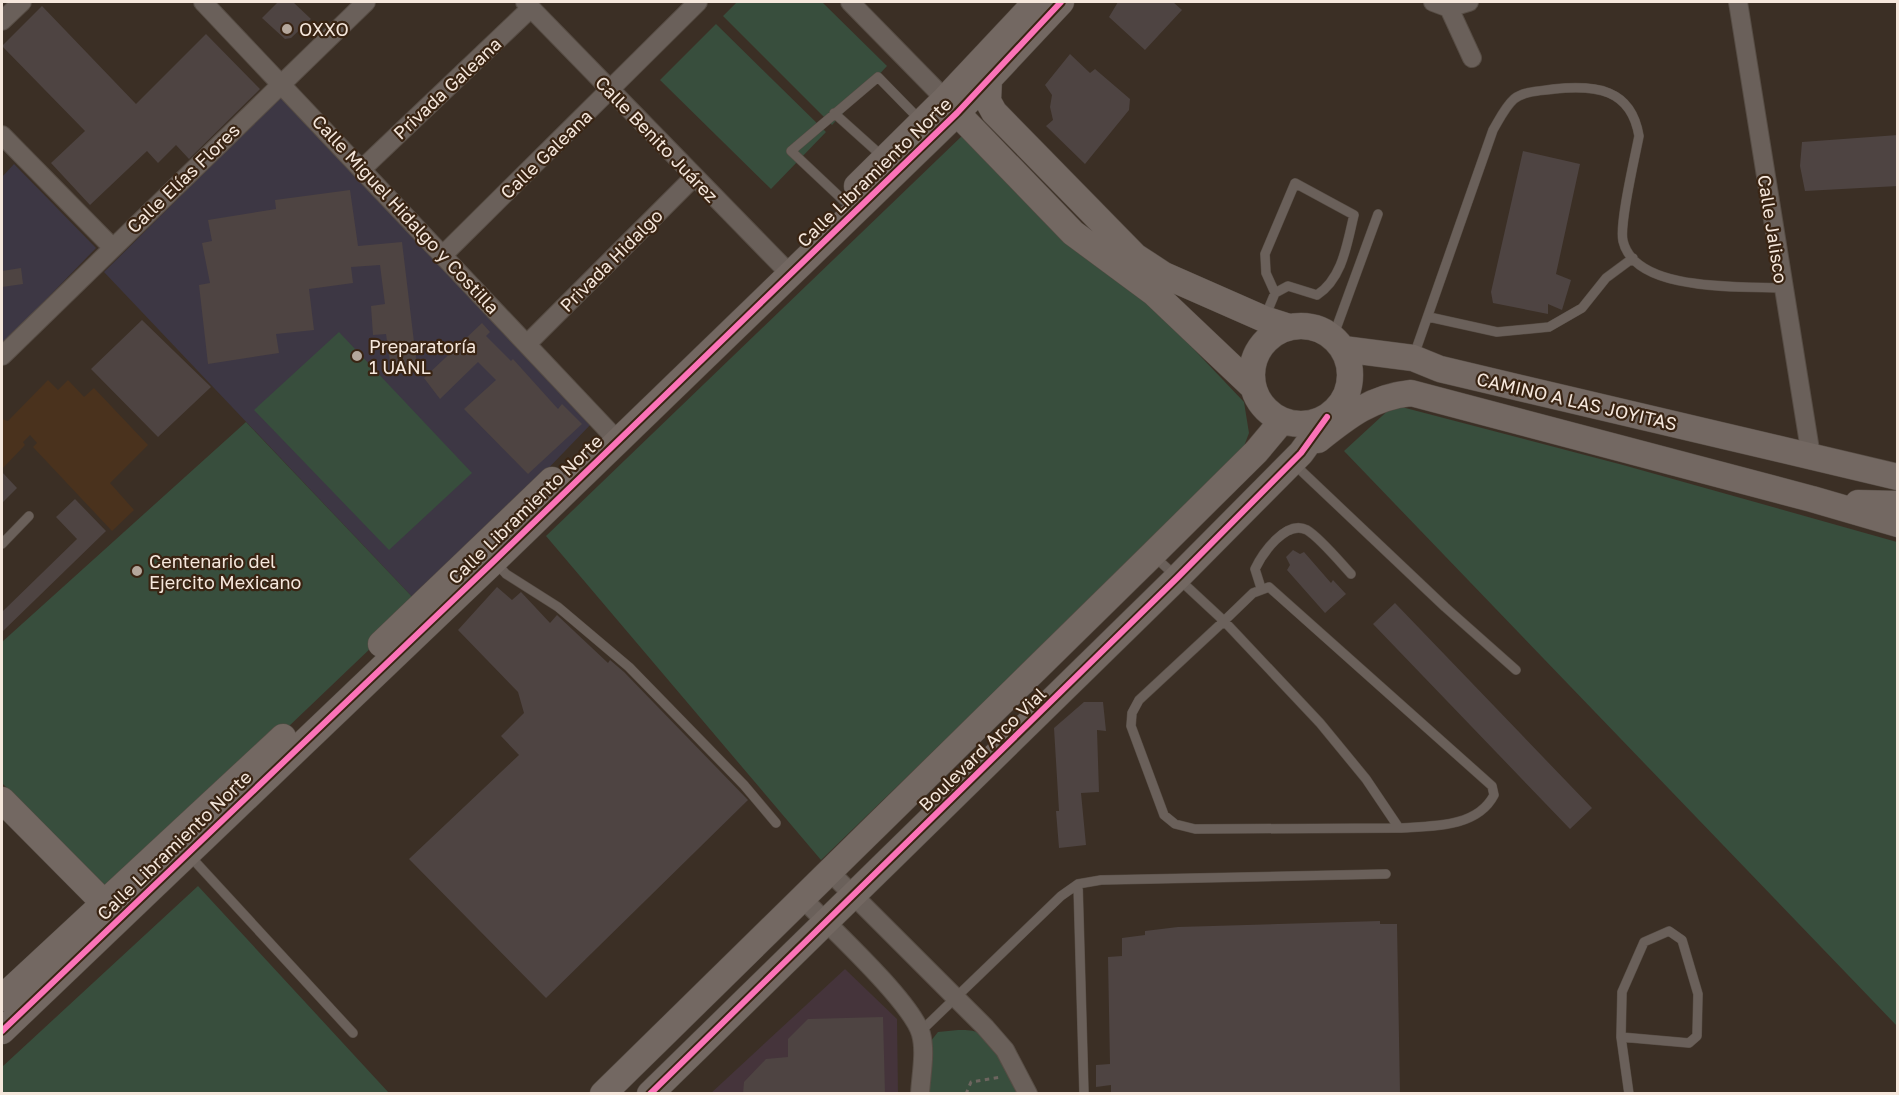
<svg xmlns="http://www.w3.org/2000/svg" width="1899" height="1095" viewBox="0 0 1899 1095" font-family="'Golos Text',sans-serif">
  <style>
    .built { fill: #4a321d }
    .industrial { fill: #45343b }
    .education { fill: #3d3744 }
    .green { fill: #384e3d }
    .building { fill: #4e4442 }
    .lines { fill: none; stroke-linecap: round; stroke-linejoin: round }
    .lane-casing { stroke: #574d45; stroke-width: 10 }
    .street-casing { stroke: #574d45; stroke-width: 20 }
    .secondary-casing { stroke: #574d45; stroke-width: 27 }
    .path { stroke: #6d655f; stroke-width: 3; stroke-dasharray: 4.5 4.5; stroke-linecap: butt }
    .lane { stroke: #6a605a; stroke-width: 9 }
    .street { stroke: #6a605a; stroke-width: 18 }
    .secondary { stroke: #736862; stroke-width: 26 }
    .cycleway-casing { stroke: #392413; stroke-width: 10 }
    .cycleway { stroke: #fb73b8; stroke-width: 6 }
    .poi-dot { fill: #b4a79c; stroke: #392413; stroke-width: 2 }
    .labels { text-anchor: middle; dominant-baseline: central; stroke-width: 4.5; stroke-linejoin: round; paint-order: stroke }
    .poi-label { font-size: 18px; fill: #f5e7dc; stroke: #392413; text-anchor: start }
    .street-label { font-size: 18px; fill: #f5e7dc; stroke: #392413 }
  </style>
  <rect width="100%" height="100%" fill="#3b2f25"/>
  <!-- built -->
  <path class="built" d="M48 380 58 390 68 380 84 397 94 388 148 445 110 483 134 510 112 531 33 447 37 443 30 435 23 442 25 445 2 469V419L8 421Z"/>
  <!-- industrial -->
  <path class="industrial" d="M845 969 897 1019 898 1093 710 1094Z"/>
  <!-- education -->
  <path class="education" d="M282 96 594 421 418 603 104 272Z
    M14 164 96 248 2 345V177Z"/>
  <!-- green -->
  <path class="green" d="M737 2H822L887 66 832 125 723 16Z
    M716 24 826 132 771 189 660 80Z
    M964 134 1126 278 1244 402 1249 433 1243 449 1232 462 821 860 546 536Z
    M339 332 472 473 389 550 254 410Z
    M1394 405 1623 465 1897 542V1026L1344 451Z
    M246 422 418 603 111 896 2 783V642Z
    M198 886 389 1093H2V1067Z
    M958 1030C964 1030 972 1030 976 1032 997 1045 1010 1074 1022 1093H930V1042L938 1032Z"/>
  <!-- building -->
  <path class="building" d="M278 2H293L311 19 291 38 285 39 262 18Z
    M1118 2H1173L1182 10 1145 50 1109 17Z
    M42 6 136 104 206 34 260 89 189 159 176 145 158 163 147 151 90 205 51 163 85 131 2 46Z
    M1070 54 1090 73 1095 69 1130 99 1129 110 1085 164 1046 126 1053 120 1050 107 1052 95 1045 85Z
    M1898 135V186L1805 191 1800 166 1802 142Z
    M1523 151 1580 164 1556 274 1571 280 1562 310 1548 304V314L1493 303 1491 292Z
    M350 190 358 246 402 242 417 367 391 369 386 334 373 335 371 306 385 304 380 265 351 267 353 283 309 289 314 330 276 334 279 353 208 364 199 285 210 283 202 243 212 241 208 220 276 209 275 200Z
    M21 268 23 284 2 287V271Z
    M142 320 211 387 158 437 91 369Z
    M482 323 490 332 486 336 511 361 513 359 558 409 562 404 582 424 528 474 464 409 496 380 478 362 440 399 424 378Z
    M2 472 17 488 2 503Z
    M75 499 106 531 2 632V612L77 539 56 517Z
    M1293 550 1300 554 1304 552 1331 583 1333 580 1346 594 1325 613 1287 570 1290 565 1286 557Z
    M497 587 512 600 521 592 550 623 557 615 608 663 610 660 624 672 748 800 546 998 409 859 519 755 501 736 524 713 518 692 458 630Z
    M1395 603 1592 808 1570 829 1373 624Z
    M1084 702H1103L1106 731 1097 730 1099 792 1081 793 1086 845 1059 848 1056 811H1059L1054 728Z
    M1380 921V924H1397L1400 1094H1111V1085L1096 1087V1065L1110 1064 1108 957 1122 956V938L1145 935V931L1178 927Z
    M883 1017 885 1094H743L744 1082 766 1059 788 1057V1039L808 1019Z"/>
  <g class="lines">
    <defs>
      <path id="lane" d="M834 113 883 157
        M843 200 791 151 878 77 921 121
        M1265 317 1275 293 1288 286 1317 295C1343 278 1347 243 1354 215L1295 183 1265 254 1266 273 1275 293
        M1429 317 1497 332 1549 327 1582 308 1606 278 1633 258
        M1333 337 1378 214
        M1413 358 1493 130C1499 120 1505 107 1514 99 1524 91 1541 91 1554 89 1595 85 1631 88 1639 136 1635 157 1619 224 1623 241 1635 293 1743 286 1783 288
        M1293 463 1445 607 1516 670
        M2 544 29 516
        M1154 556 1224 621 1253 593 1269 587 1492 786 1494 795C1477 828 1432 826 1399 828L1195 829 1175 824 1164 815 1131 726 1132 713 1139 700 1224 621 1320 723 1366 779 1399 828
        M496 563 506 574 558 607 629 667 744 785 776 823
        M1261 588 1255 569C1262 554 1286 519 1307 530 1320 538 1340 562 1351 574
        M189 855 353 1033
        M1078 884 1084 1094
        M920 1032 1061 896 1078 884 1101 880 1386 874
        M1621 1037 1689 1043 1697 1036 1698 994 1682 940 1669 931 1644 942 1622 992 1621 1037 1629 1094"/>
      <path id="street" d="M203 2 618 441
        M525 2 790 274
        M850 2 945 99
        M1433 2 1449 8 1472 58
        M1738 2 1811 456
        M1449 8 1469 2
        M2 21 22 2
        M2 135 112 247
        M363 168 531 8
        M444 254 698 2
        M528 343 694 177
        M2 356 366 2
        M830 872 985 1027 1005 1050 1028 1094
        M803 899C829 926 912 1002 921 1034 926 1052 921 1075 920 1094"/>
      <path id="secondary" d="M989 78 988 101 994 112 1135 256 1164 275 1264 319 1289 327
        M957 113 1073 233 1154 293 1253 387
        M857 186 945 99 1036 2
        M1252 375a49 49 0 1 1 98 0a49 49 0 1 1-98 0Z
        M1343 349 1413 358 1440 369 1898 477
        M1318 440C1348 416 1372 397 1411 393L1812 499 1898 524
        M1858 503 1898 504
        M381 644 552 480
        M2 800 116 915
        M2 998 283 737
        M2 1031 494 561 957 113 1061 2
        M603 1094 1153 554 1256 452 1282 421
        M650 1094 1177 578 1301 453 1327 417"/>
    </defs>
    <!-- lane casing -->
    <use href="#lane" class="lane-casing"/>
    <!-- street casing -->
    <use href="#street" class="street-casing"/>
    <!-- secondary casing -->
    <use href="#secondary" class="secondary-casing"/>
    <!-- path -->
    <path class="path" d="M966 1094 971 1082 1001 1077"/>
    <!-- lane -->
    <use href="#lane" class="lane"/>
    <!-- street -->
    <use href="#street" class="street"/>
    <!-- secondary -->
    <use href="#secondary" class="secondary"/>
    <defs>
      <path id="cycleway" d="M2 1031 494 561 957 113 1061 2
        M650 1094 1177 578 1301 453 1327 417"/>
    </defs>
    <!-- cycleway casing -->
    <use href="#cycleway" class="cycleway-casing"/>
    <!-- cycleway -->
    <use href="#cycleway" class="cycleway"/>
  </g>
  <!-- markers -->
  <g class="poi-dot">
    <circle cx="287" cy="29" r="6"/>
    <circle cx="357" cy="356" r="6"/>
    <circle cx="137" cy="571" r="6"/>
  </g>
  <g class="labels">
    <!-- poi labels -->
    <g class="poi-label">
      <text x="299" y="29">OXXO</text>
      <text x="369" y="346">Preparatoría<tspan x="369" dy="21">1 UANL</tspan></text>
      <text x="149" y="561">Centenario del<tspan x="149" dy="21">Ejercito Mexicano</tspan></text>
    </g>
    <!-- street labels -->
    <g class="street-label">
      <text transform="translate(447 88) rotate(-43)">Privada Galeana</text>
      <text transform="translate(657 139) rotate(46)">Calle Benito Juárez</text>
      <text transform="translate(546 154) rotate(-44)">Calle Galeana</text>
      <text transform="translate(874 172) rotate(-44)">Calle Libramiento Norte</text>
      <text transform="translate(183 178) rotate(-44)">Calle Elías Flores</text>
      <text transform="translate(406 214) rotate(47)">Calle Miguel Hidalgo y Costilla</text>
      <text transform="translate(1773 229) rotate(81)">Calle Jalisco</text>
      <text transform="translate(611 260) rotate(-45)">Privada Hidalgo</text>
      <text transform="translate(1577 401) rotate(13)">CAMINO A LAS JOYITAS</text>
      <text transform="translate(525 509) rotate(-44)">Calle Libramiento Norte</text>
      <text transform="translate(982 749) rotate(-44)">Boulevard Arco Vial</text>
      <text transform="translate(174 845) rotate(-44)">Calle Libramiento Norte</text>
    </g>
  </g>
  <!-- border -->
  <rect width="1899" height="1095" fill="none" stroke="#f5e7dc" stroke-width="6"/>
</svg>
